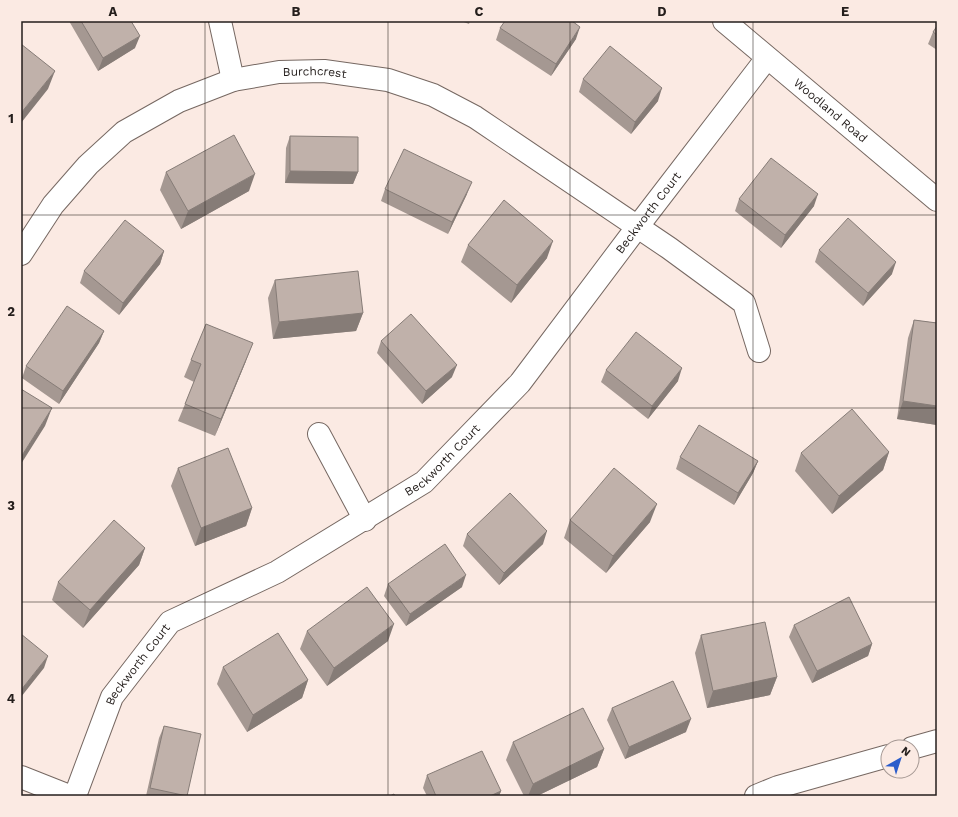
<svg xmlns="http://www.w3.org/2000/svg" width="958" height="817" viewBox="0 0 958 817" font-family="'Work Sans',sans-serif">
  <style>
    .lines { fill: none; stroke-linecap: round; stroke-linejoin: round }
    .minor-casing { stroke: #766862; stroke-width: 24 }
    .minor { stroke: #fff; stroke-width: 22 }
    .wall { fill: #a59892 }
    .shaded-wall { fill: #867c77 }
    .building { fill: #c0b1aa; stroke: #867c77 }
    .grid { fill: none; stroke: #241e1c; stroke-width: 1; stroke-opacity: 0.55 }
    .labels { text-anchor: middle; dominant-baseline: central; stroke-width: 3.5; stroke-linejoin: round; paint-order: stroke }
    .street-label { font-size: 12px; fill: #241e1c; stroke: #fbeae3 }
    .neatline { fill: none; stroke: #241e1c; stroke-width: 1.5 }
    .grid-label { font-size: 13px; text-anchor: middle; font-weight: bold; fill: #241e1c }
  </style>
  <rect width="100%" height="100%" fill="#fbeae3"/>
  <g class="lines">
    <defs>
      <g id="minor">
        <path d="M220 21 233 80"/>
        <path id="s1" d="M724 21 937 200"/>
        <path id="s2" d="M21 254 53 205 88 165 124 132 179 101 233 80 279 72 324 71 388 80 433 95 475 117 669 248 744 303 759 351"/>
        <path d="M319 434 365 520"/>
        <path d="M912 748 937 741"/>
        <path d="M21 777 69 796"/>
        <path id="s3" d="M75 796 112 697 170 622 277 572 424 482 520 383 638 226 767 58"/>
        <path d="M756 796 778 787 888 756"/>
      </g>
    </defs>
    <!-- minor casing -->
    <use href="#minor" class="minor-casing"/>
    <!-- minor -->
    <use href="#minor" class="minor"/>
  </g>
  <!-- wall -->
  <path class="wall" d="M69 21H131L135 48 98 71Z
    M461 21H470L469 24Z
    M937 26V50L928 44 933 32Z
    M500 28 576 39 551 76 496 40Z
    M583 79 658 101 631 134 579 92Z
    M290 136 358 172 353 184 285 183 286 148Z
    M166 172 249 191 181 229 160 190Z
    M385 189 467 194 448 234 381 201Z
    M739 199 814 206 781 248 735 211Z
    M468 245 547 258 511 303 461 262Z
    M819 250 892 274 863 306 815 262Z
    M164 251 160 264 119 315 80 283 84 271Z
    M275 280 363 313 356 331 273 339 268 298Z
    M914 320 937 323V425L897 419 908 338Z
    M104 331 99 343 59 404 22 378 26 366Z
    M381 341 452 377 422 404 377 353Z
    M191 360 246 361 215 436 178 421 185 404 194 382 184 377Z
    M606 370 678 381 648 419 601 382Z
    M889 452 883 470 832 514 795 471 801 453Z
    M680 457 758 461 753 473 734 505 676 469Z
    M178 468 252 508 246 526 195 546 171 486Z
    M570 520 650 522 606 573 564 538Z
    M467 534 543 544 499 585 463 546Z
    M145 548 139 565 83 628 52 600 58 582Z
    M388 584 462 587 406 626 384 596Z
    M794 625 872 644 868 656 812 683 789 637Z
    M307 631 388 641 327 686 300 649Z
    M701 635 777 677 770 695 707 708 695 653Z
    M223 667 308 680 302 698 247 732 217 684Z
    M612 708 686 732 625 759 607 720Z
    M164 726 187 796H146L159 738Z
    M513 742 604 749 597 767 537 796H524L506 760Z
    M427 775 501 791 499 796H427L423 788Z"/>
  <!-- shaded-wall -->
  <path class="shaded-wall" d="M580 27 576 39 551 76 556 64Z
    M140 36 135 48 98 71 103 58Z
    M55 71 48 89 21 123V113Z
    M662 88 658 101 631 134 635 122Z
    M290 171 358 172 353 184 285 183Z
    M255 174 249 191 181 229 188 211Z
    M472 182 467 194 448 234 452 222Z
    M818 194 814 206 781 248 785 235Z
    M553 241 547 258 511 303 517 285Z
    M164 251 160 264 119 315 123 303Z
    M896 262 892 274 863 306 868 293Z
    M363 313 356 331 273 339 279 322Z
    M104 331 99 343 59 404 63 391Z
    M253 343 246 361 215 436 221 419Z
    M457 365 452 377 422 404 426 391Z
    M682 368 678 381 648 419 652 406Z
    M903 401 937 406V425L897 419Z
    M52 408 45 426 21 464V457Z
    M889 452 883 470 832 514 839 496Z
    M758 461 753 473 734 505 738 493Z
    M657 504 650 522 606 573 613 556Z
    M252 508 246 526 195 546 201 528Z
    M547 531 543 544 499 585 504 573Z
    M145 548 139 565 83 628 90 610Z
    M466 575 462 587 406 626 410 614Z
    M394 624 388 641 327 686 334 668Z
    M872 644 868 656 812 683 817 671Z
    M48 656 44 668 21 697V690Z
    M777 677 770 695 707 708 713 691Z
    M308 680 302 698 247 732 253 715Z
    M691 719 686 732 625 759 629 747Z
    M604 749 597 767 537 796H528L533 784Z
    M501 791 499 796H490Z"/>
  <!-- building -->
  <path class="building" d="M81 21H131L140 36 103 58Z
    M505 21H572L580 27 556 64 500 28Z
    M937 26V35L933 32Z
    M21 44 55 71 21 113Z
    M610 46 662 88 635 122 583 79Z
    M234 135 255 174 188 211 166 172Z
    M290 136 358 137V172L290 171Z
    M404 149 472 182 452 222 385 189Z
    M771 158 818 194 785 235 739 199Z
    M504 200 553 241 517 285 468 245Z
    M848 218 896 262 868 293 819 250Z
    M125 220 164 251 123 303 84 271Z
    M358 271 363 313 279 322 275 280Z
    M67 306 104 331 63 391 26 366Z
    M411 314 457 365 426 391 381 341Z
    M914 320 937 323V406L903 401Z
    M206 324 253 343 221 419 185 404 201 364 191 360Z
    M636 332 682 368 652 406 606 370Z
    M21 389 52 408 21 457Z
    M852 409 889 452 839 496 801 453Z
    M699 425 758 461 738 493 680 457Z
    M228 448 252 508 201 528 178 468Z
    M614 468 657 504 613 556 570 520Z
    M510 493 547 531 504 573 467 534Z
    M114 520 145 548 90 610 58 582Z
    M445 544 466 575 410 614 388 584Z
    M367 587 394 624 334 668 307 631Z
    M849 597 872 644 817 671 794 625Z
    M765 622 777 677 713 691 701 635Z
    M278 633 308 680 253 715 223 667Z
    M21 634 48 656 21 690Z
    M673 681 691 719 629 747 612 708Z
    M583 708 604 749 533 784 513 742Z
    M164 726 201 734 187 796 150 788Z
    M482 751 501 791 490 796H436L427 775Z
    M394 794 395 796H390Z"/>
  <!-- grid -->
  <path class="grid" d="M205 21V796M388 21V796M570 21V796M753 21V796M21 215H937M21 408H937M21 602H937"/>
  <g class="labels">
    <!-- street labels -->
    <g class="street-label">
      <text stroke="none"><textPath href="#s2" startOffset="364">Burchcrest</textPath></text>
      <text stroke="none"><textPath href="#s1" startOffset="139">Woodland Road</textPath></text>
      <text stroke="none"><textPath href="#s3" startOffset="842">Beckworth Court</textPath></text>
      <text stroke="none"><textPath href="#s3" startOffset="519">Beckworth Court</textPath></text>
      <text stroke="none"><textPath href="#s3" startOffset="147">Beckworth Court</textPath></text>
    </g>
  </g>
  <!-- border -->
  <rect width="958" height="817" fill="none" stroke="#fbeae3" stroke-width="44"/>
  <!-- north arrow -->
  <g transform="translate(900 759) rotate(39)"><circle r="19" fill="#fbeae3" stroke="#a59893"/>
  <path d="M0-3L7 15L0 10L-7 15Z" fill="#2a5ccb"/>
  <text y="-6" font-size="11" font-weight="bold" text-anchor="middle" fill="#241e1c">N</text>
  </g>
  <rect x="22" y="22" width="914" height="773" class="neatline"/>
  <g class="grid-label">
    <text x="113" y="16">A</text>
    <text x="296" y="16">B</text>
    <text x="479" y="16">C</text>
    <text x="662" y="16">D</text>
    <text x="845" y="16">E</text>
    <text x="11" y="123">1</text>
    <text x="11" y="316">2</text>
    <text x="11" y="510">3</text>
    <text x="11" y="703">4</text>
  </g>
</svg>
